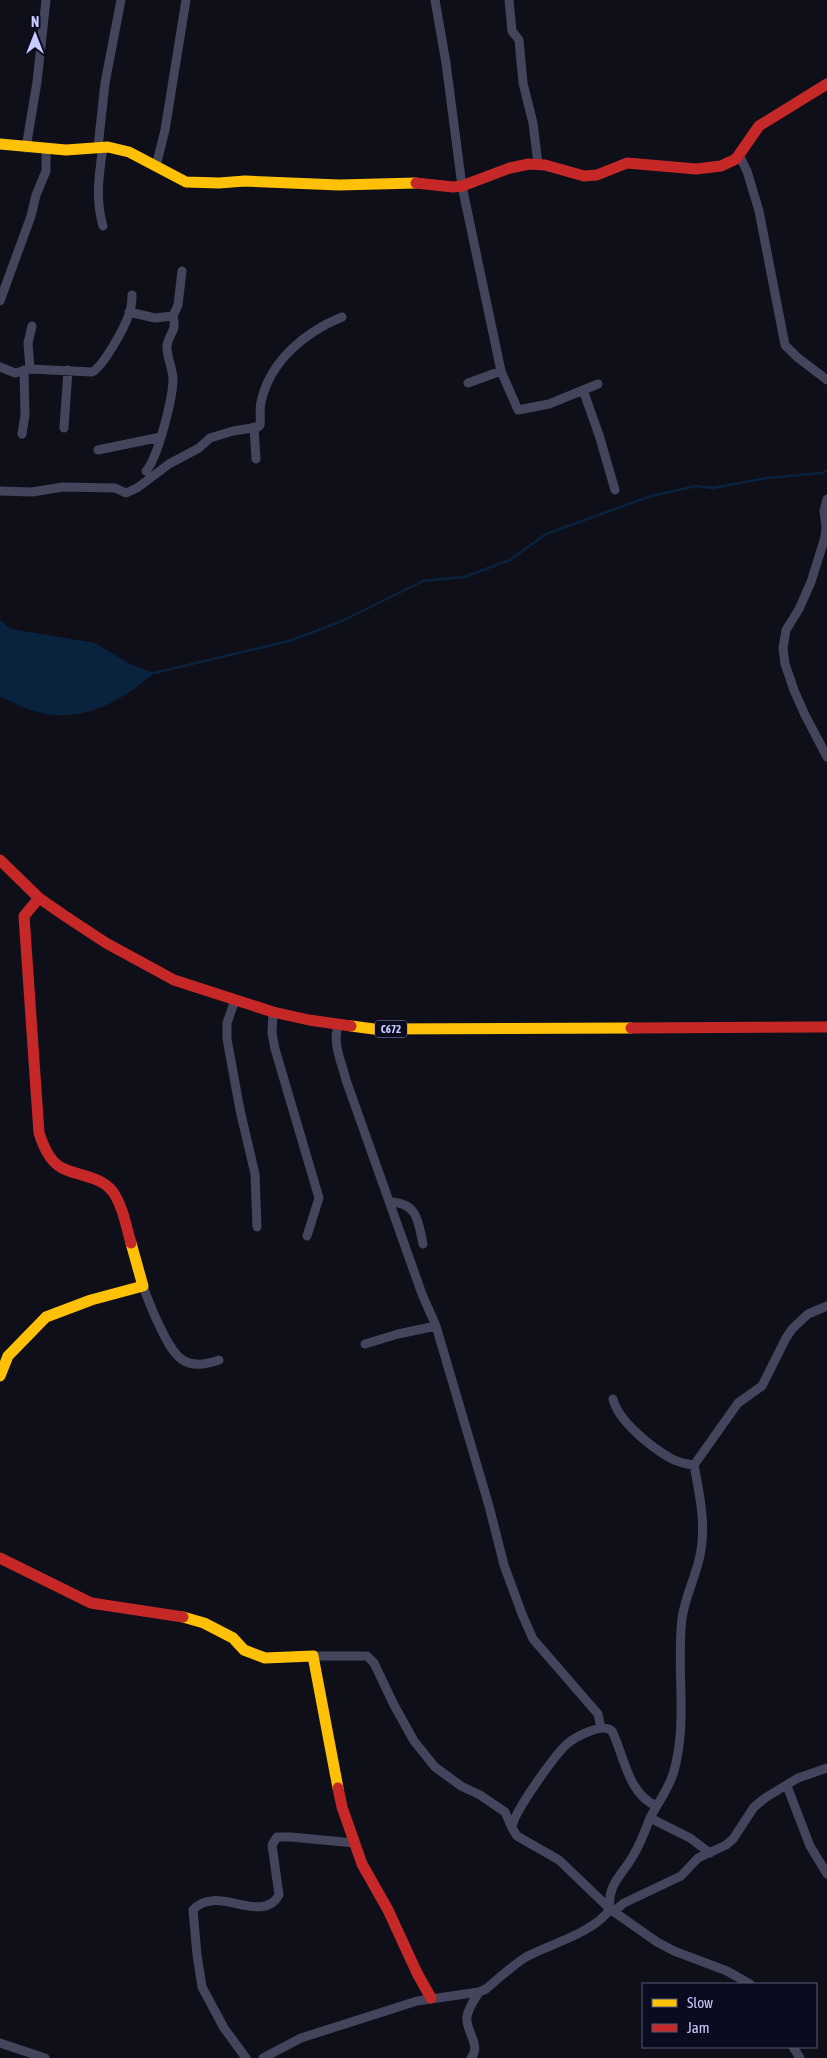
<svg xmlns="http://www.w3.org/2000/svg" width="827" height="2058" viewBox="0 0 827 2058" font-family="'Asap Condensed',sans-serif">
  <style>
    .water { fill: #09233e }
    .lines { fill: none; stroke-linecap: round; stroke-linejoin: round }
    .stream { stroke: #09233e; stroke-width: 2.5 }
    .street { stroke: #43455c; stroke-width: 9 }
    .slow { stroke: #ffc107; stroke-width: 11 }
    .jam { stroke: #c62828; stroke-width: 11 }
    .labels { text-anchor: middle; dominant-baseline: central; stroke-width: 4; stroke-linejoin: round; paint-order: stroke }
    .shield { fill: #0b0b1f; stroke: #9091bc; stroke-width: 1 }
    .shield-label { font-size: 11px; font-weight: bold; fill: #c9cbff }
  </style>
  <rect width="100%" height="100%" fill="#0f0f1a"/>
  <!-- water -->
  <path class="water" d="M0 620 11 629 95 643 128 663 154 673C118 704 76 727 28 709 18 706 10 700 0 697Z"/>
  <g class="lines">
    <!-- stream -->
    <path class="stream" d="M154 673 289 641 342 621 423 581 464 577 510 560 546 534 648 497 696 486 713 488 767 478 822 473 827 470"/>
    <!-- street -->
    <path class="street" d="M435 0 446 63 462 186 501 371 518 410 549 404 598 384
      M509 0 512 31 519 40 523 83 533 123 538 164
      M98 147 105 83 121 0
      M26 148 37 82 46 0
      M739 155 747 171 759 211 785 345 797 357 827 380
      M156 166 165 130 186 0
      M103 226C95 199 99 174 103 147
      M0 301 31 216 36 195 46 171V149
      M129 312 155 318 173 316 178 305 182 271
      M0 367 15 373 30 369 92 372C103 367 125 327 129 314 131 309 132 301 132 295
      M30 369 28 343 32 326
      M468 383 501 371
      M583 390 599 435 615 490
      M254 427 256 459
      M64 428 68 370
      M22 434 25 415 24 370
      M98 450 161 437
      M146 471C158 458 173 397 173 379 173 368 166 356 167 345 170 331 177 332 173 316
      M0 491 32 492 63 487 115 488 126 493 137 488 169 464 199 448 210 438 233 431 258 427 260 425C261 417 259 409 261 402 270 361 305 332 342 317
      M827 499 824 511 826 526 825 537 811 582 799 609 786 630 783 648 785 664 794 690 805 715 827 757
      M235 1000 227 1023V1039L240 1110 255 1174 257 1227
      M273 1012 272 1033 275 1049 319 1198 307 1236
      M339 1024C331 1041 342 1063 346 1080L422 1294 436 1326 398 1334 365 1344
      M390 1202C418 1203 418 1221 423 1244
      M143 1286C148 1300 154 1315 161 1329 175 1358 185 1372 219 1360
      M436 1326 489 1506 504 1565 522 1614 533 1639 598 1714 601 1728
      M613 1399C618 1421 652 1448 672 1459 678 1462 686 1464 694 1465L738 1403 762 1386 786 1338 792 1329 808 1314 827 1306
      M313 1656H367L374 1663 394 1705 414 1741 435 1767 461 1786 480 1795 505 1812 512 1828
      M787 1786 810 1846 827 1874
      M657 1806C628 1795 624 1755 612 1731 603 1722 575 1737 567 1744 555 1755 512 1814 512 1828L517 1836 559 1860 610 1909 657 1942 674 1951 727 1971 750 1984
      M650 1818C658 1802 669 1789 674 1771 688 1721 676 1669 682 1618 685 1598 694 1580 699 1560 707 1528 700 1497 694 1465
      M613 1912 624 1903 681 1876 698 1858 726 1845 733 1839 754 1807 765 1798 798 1778 827 1768
      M0 2043 45 2058
      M793 2047 800 2058
      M246 2058 224 2028 202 1987 197 1955 193 1910C216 1883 262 1926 279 1895L272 1845 277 1837H291L354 1843
      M263 2058 301 2038 417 2001 479 1992 486 1989C499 1978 512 1966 526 1957 550 1944 594 1933 610 1909 607 1883 623 1875 634 1854 641 1843 645 1830 650 1818L690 1838 710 1853
      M471 2058C482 2045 465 2031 467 2017 468 2008 475 1999 479 1992"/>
    <!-- slow -->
    <path class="slow" d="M0 144 66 150 108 147 129 152 186 182 219 183 245 181 339 185 416 183
      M351 1026 374 1029 631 1028
      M0 1376 8 1356 46 1317 91 1300 143 1286 131 1243
      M183 1617 204 1623 233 1638 244 1650 265 1658 313 1656 338 1788"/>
    <!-- jam -->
    <path class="jam" d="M416 183 453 187 462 186 510 168 529 164 545 165 584 176 597 175 627 163 696 169 721 166 736 159 759 126 827 84
      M0 860 39 898 65 916 106 943 174 980 273 1012 309 1020 351 1026
      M39 898 24 916 39 1133C43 1145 49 1161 62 1168 78 1176 101 1176 113 1192 123 1207 126 1226 131 1243
      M631 1028 827 1027
      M0 1558 91 1603 183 1617
      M338 1788 342 1807 362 1864 388 1910 417 1973 431 1998"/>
  </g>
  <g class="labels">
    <!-- shield labels -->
    <rect class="shield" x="375" y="1020.5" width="32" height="17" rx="4"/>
    <g class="shield-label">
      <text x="391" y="1029">C672</text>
    </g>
  </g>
  <!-- legend -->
  <rect x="642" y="1983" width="175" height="65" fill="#0b0b1f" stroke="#575879"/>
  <rect x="652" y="1999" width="25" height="8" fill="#ffc107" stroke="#575879"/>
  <text x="687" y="2008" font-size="15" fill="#c9cbff">Slow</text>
  <rect x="652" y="2024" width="25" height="8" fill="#c62828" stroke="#575879"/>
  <text x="687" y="2033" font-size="15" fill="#c9cbff">Jam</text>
  <!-- north arrow -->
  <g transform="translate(35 35)" stroke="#0b0b1f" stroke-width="4" paint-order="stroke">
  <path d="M0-4L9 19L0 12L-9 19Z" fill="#c9cbff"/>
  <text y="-8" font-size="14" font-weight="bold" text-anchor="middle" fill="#c9cbff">N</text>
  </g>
</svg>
